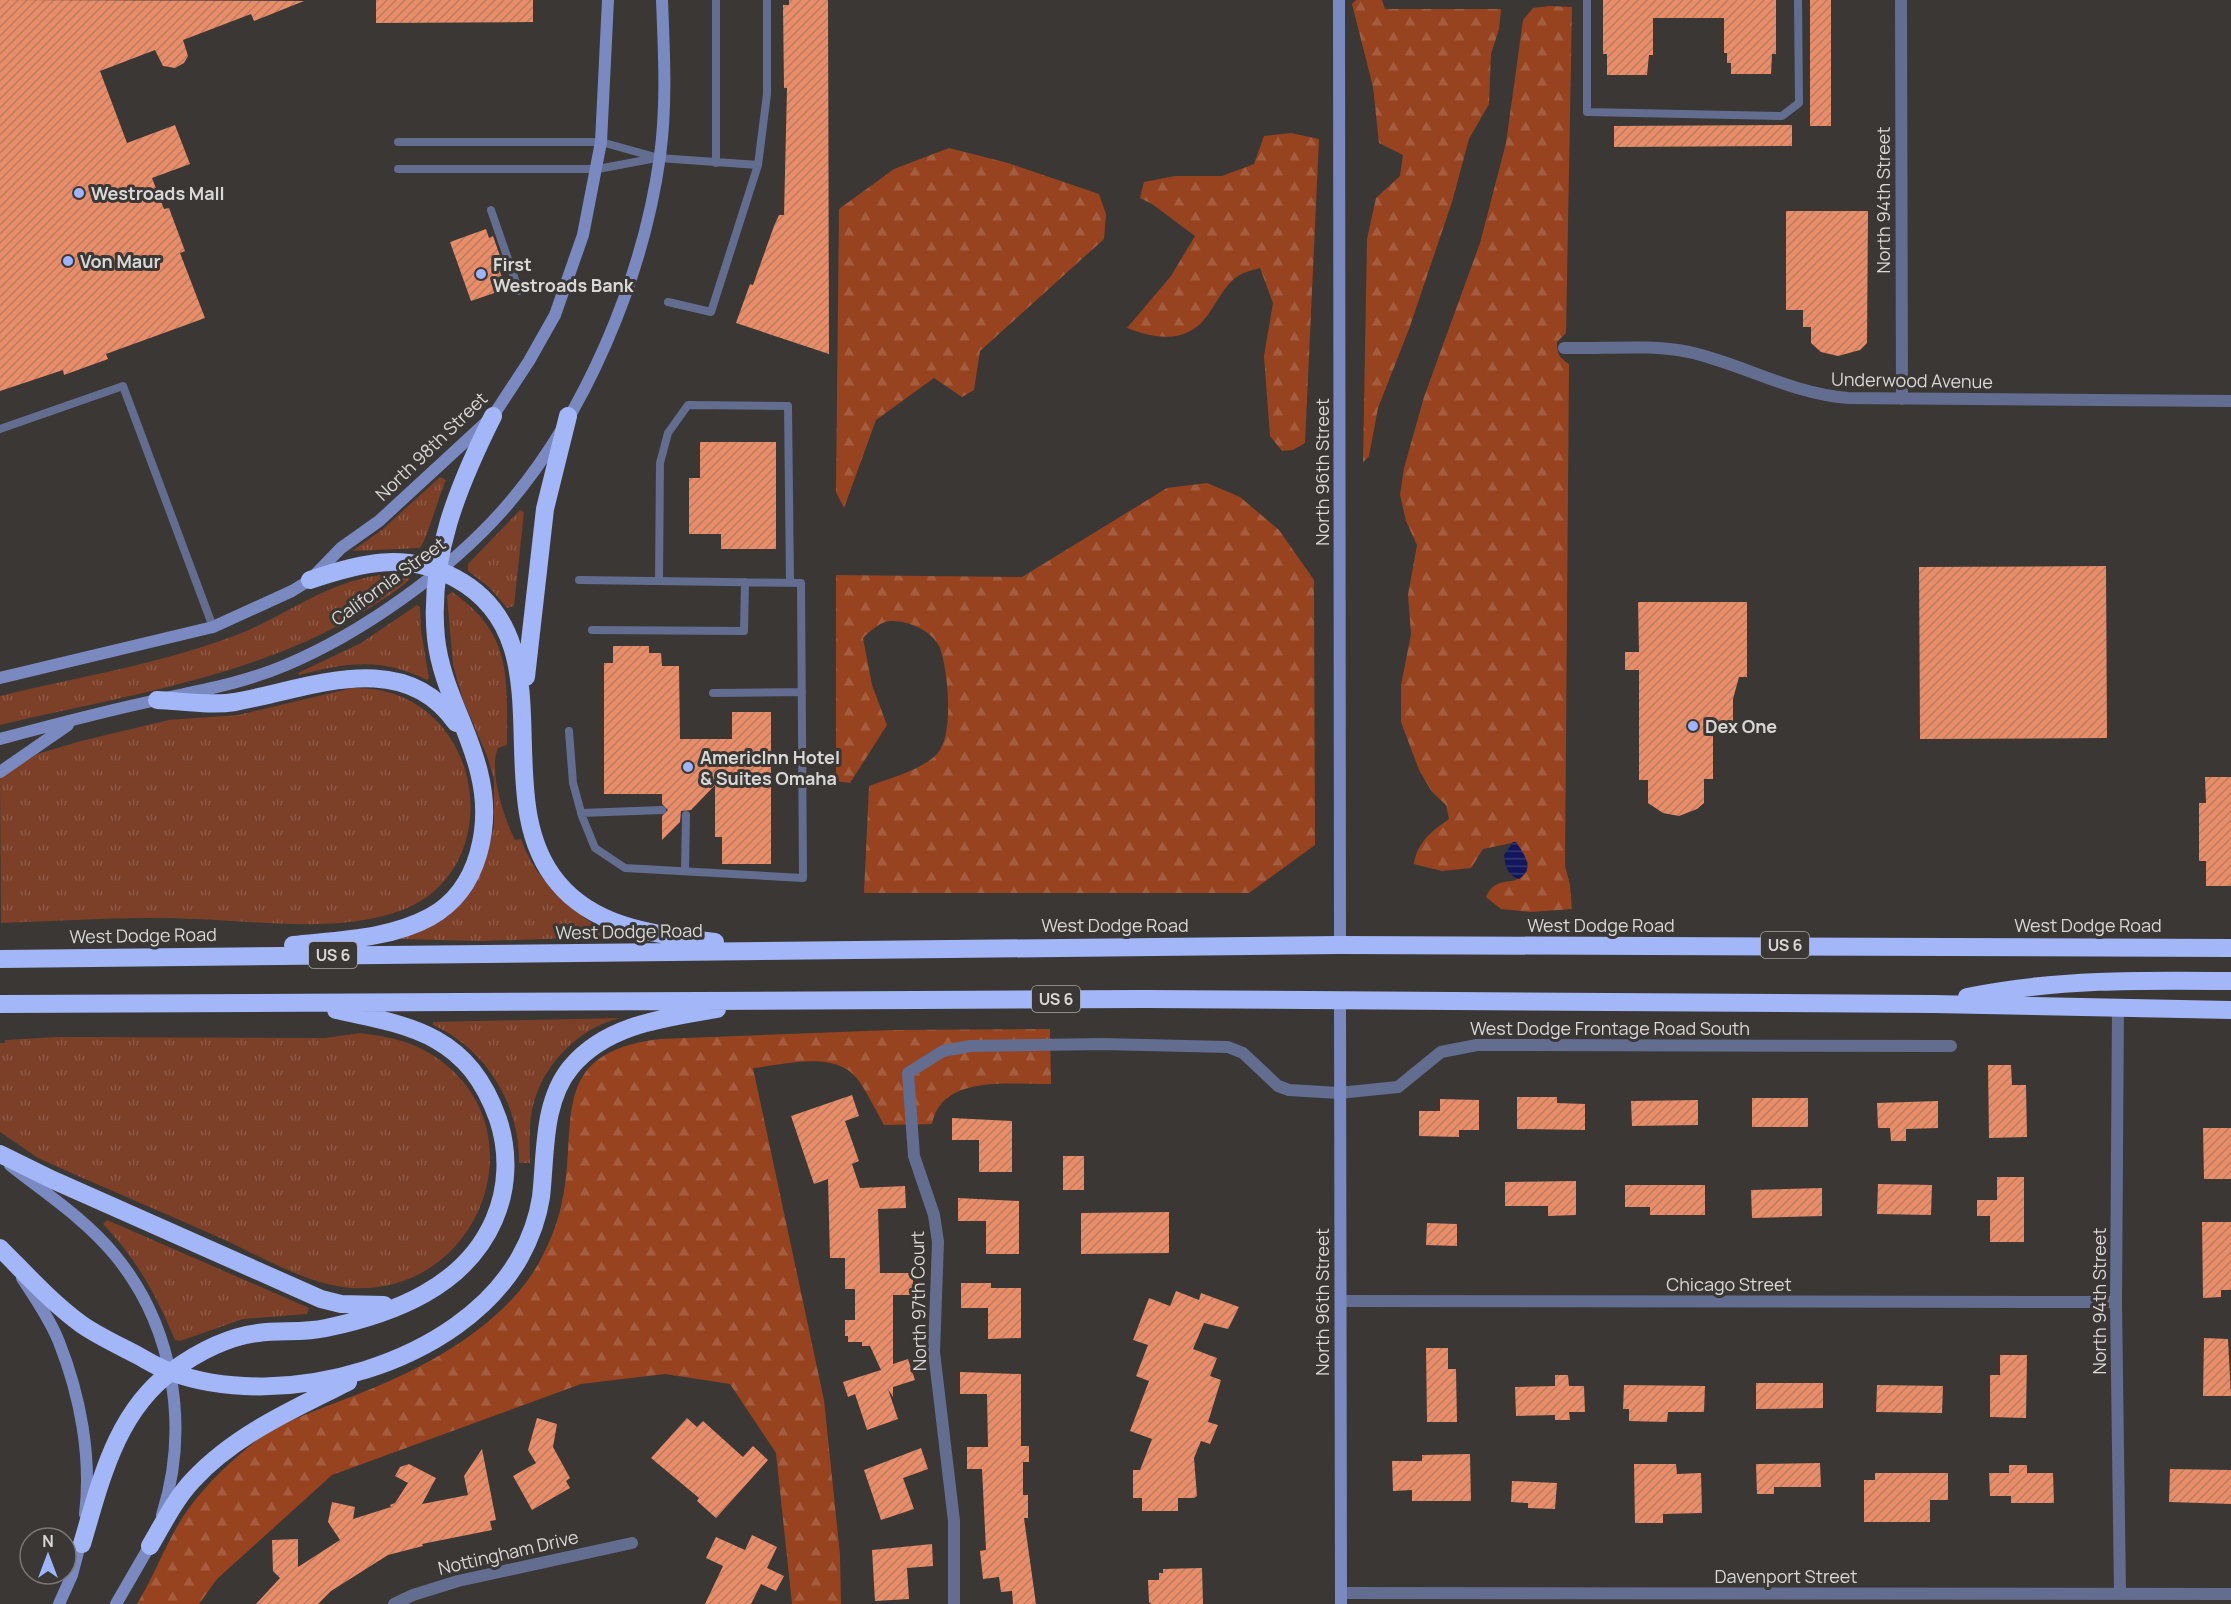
<svg xmlns="http://www.w3.org/2000/svg" width="2231" height="1604" viewBox="0 0 2231 1604" font-family="Manrope,sans-serif">
  <style>
    .grass { fill: url(#grass-tufts) }
    .forest { fill: url(#forest-firs) }
    .water { fill: url(#water-rules) }
    .building { fill: url(#building-hatch) }
    .lines { fill: none; stroke-linecap: round; stroke-linejoin: round }
    .lane { stroke: #626d8f; stroke-width: 8 }
    .street { stroke: #626d8f; stroke-width: 12 }
    .secondary { stroke: #7a8ac0; stroke-width: 12 }
    .highway { stroke: #a2b6f8; stroke-width: 18 }
    .poi-dot { fill: #9eb4fd; stroke: #3a3735; stroke-width: 2 }
    .labels { text-anchor: middle; dominant-baseline: central; stroke-width: 6; stroke-linejoin: round; paint-order: stroke }
    .shield { fill: #3a3735; stroke: #aaa8a6; stroke-width: 1.5 }
    .shield-label { font-size: 16px; font-weight: bold; fill: #dad8d7 }
    .poi-label { font-size: 18px; font-weight: bold; fill: #dad8d7; stroke: #3a3735; text-anchor: start }
    .street-label { font-size: 18px; fill: #dad8d7; stroke: #3a3735 }
  </style>
  <defs>
    <pattern id="grass-tufts" width="24" height="20" patternUnits="userSpaceOnUse" patternTransform="scale(1.5)"><rect width="24" height="20" fill="#7c3f28"/><path d="M3 7l-1-3M5 7V3M7 7l1-3M15 17l-1-3M17 17v-4M19 17l1-3" fill="none" stroke="#8e5a46"/></pattern>
    <pattern id="forest-firs" width="22" height="20" patternUnits="userSpaceOnUse" patternTransform="scale(1.5)"><rect width="22" height="20" fill="#974320"/><path d="M5 1l3.5 6h-7zM16 11l3.5 6h-7z" fill="#a55d40"/></pattern>
    <pattern id="water-rules" width="6" height="5" patternUnits="userSpaceOnUse" patternTransform="scale(1.5)"><rect width="6" height="5" fill="#12165d"/><path d="M0 2.5h6" fill="none" stroke="#343774"/></pattern>
    <pattern id="building-hatch" width="6" height="6" patternUnits="userSpaceOnUse" patternTransform="scale(1.5)"><rect width="6" height="6" fill="#e88d69"/><path d="M-1 1l2-2M0 6l6-6M5 7l2-2" fill="none" stroke="#be7a5f"/></pattern>
  </defs>
  <rect width="100%" height="100%" fill="#3a3735"/>
  <!-- grass -->
  <path class="grass" d="M440 477 446 480C439 495 427 540 420 548L352 551 383 529Z
    M520 510 524 512 514 606 507 608 489 587 468 571V564Z
    M402 574 410 579C396 592 377 603 361 613 252 678 122 696 0 725V696C78 677 159 664 234 636 294 613 335 573 402 574Z
    M452 592C513 634 507 678 507 745L498 748C488 771 504 818 515 840L521 839C536 882 569 908 606 933V937L481 941 398 939 420 931 487 855 494 827V779L487 756 463 700 453 665 447 596Z
    M417 605 420 607 421 631 429 678 427 680C380 657 347 663 299 675L298 673 361 643Z
    M352 688C482 684 513 865 405 909 343 934 258 921 193 919 129 916 65 921 1 923L0 778 37 754 81 741 169 720 238 715Z
    M620 1018C579 1028 545 1063 534 1102 528 1122 530 1143 530 1163H519C520 1104 486 1049 433 1025V1022Z
    M360 1033C384 1036 408 1040 429 1053 544 1121 484 1295 352 1288 312 1286 261 1257 225 1240 162 1212 100 1186 38 1158L0 1132V1043H5V1040L57 1037 325 1038Z
    M107 1220 309 1308 307 1314 243 1319 180 1341 175 1340C157 1296 136 1258 103 1224Z"/>
  <!-- forest -->
  <path class="forest" d="M1356 0H1382L1385 9H1501L1499 29 1491 54 1489 104 1469 139 1452 202 1409 329 1378 408 1369 456 1363 463 1367 239 1376 198 1400 176 1403 155 1379 143 1373 87 1352 4Z
    M1549 6 1572 7 1566 333 1557 342C1557 353 1559 358 1569 364L1565 866 1570 885 1572 909 1531 912 1501 909 1486 897C1496 873 1516 889 1527 871L1528 863 1516 842 1483 849 1471 868 1442 871 1414 864C1417 842 1432 831 1449 819L1446 805 1432 792 1419 770 1401 722V685L1411 634 1408 595 1417 545 1406 521 1400 495 1404 468 1424 397 1480 243 1506 143 1523 20 1533 8Z
    M1291 133 1319 139 1305 443 1293 450 1282 451 1270 436 1264 356 1273 303 1260 268C1254 270 1244 272 1238 276 1224 285 1217 303 1207 316 1187 344 1155 339 1127 328L1171 276 1195 236 1152 204 1140 198 1144 182 1175 176H1222L1254 164 1264 136Z
    M949 148 1008 163 1099 194 1106 214 1104 239 980 351 974 390 962 397 934 378 876 420 844 508 836 492 839 209 894 169Z
    M1207 483 1240 497 1279 530 1314 580 1315 845 1249 893H864L869 786C890 778 919 771 936 755 955 737 948 671 940 648 933 631 908 620 890 621 880 622 870 631 863 638L872 685 887 725 850 783 836 781V575L1022 577 1167 488Z
    M1050 1029 1051 1084C1012 1085 942 1073 932 1124L884 1125C876 1111 868 1094 859 1081 836 1049 786 1065 753 1068L824 1400 840 1555 841 1604H792L776 1453 730 1384 665 1374 581 1384 332 1475 217 1579 199 1604H137C156 1573 168 1537 189 1508 207 1483 232 1460 256 1441 289 1417 331 1406 368 1390 420 1369 474 1340 513 1298 536 1274 551 1243 560 1211 582 1129 541 1053 660 1039L893 1030Z"/>
  <!-- water -->
  <path class="water" d="M1513 842H1516C1525 855 1534 868 1519 879 1508 876 1505 866 1504 855Z"/>
  <!-- building -->
  <path class="building" d="M0 0 304 1 254 21 251 14 183 40 188 56 184 63 175 68 163 66 155 50 100 71 127 143 175 125 190 164 152 178 164 209 169 208 185 251 180 253 205 318 106 354 108 359 64 375 63 370 0 391Z
    M376 0H533V22L376 23Z
    M789 0H828L829 354 736 323 750 284 753 285 774 226 779 215H784L787 88H784L783 5H789Z
    M1603 0H1776V54H1772L1771 74H1731V63H1727V53H1724V18H1653V55H1649L1647 75H1607V54H1603Z
    M1810 0H1831V126H1810Z
    M1792 125V146L1614 147V126Z
    M1786 211H1868L1867 343 1860 350 1838 356 1821 352 1811 343V327H1803V310H1786Z
    M486 229 489 238 493 236 501 259 496 260 506 289 471 301 450 242Z
    M700 442H776V549H721V534H689V478H700Z
    M2106 566 2107 738 1920 739 1919 567Z
    M1638 602H1747V677H1739L1733 699V725H1713V779H1704V803L1697 809 1679 816 1663 813 1648 803V780H1639V670H1625V652H1639Z
    M613 646H649V653H661L662 666H679L680 739H732V712H771V864H722V837H715V785L691 810 681 811 680 822 662 840V816L668 810 662 804V794H604V663H613Z
    M2205 777H2231V886H2206V861H2199V803H2206Z
    M1988 1065H2011L2012 1085H2026L2027 1137 1989 1138Z
    M852 1095 859 1116 845 1121 859 1161 852 1164 860 1188 905 1186 906 1208 878 1209 880 1273H913V1295H893V1364L908 1359 915 1380 893 1387V1397L888 1389 898 1419 867 1430 855 1394 848 1397 843 1382 881 1370 870 1346H862V1342H848V1336H845V1320H855V1289H845V1258H830L828 1179 814 1184 791 1116Z
    M1517 1097H1557V1103L1585 1104V1130L1517 1129Z
    M1752 1098H1808V1127H1752Z
    M1440 1099 1479 1100V1130H1459V1137L1419 1136V1111H1440Z
    M1698 1100V1125L1632 1126 1631 1101Z
    M1938 1101V1128L1906 1129V1141H1891L1890 1128H1878L1877 1103Z
    M952 1118 1012 1121V1172H979V1140H952Z
    M2203 1128H2231V1179H2204Z
    M1063 1156H1084V1190H1063Z
    M1997 1177H2024V1242H1990V1216H1977V1200H1997Z
    M1576 1181V1215L1548 1216V1206H1505V1182Z
    M1878 1184 1932 1185 1931 1215 1877 1214Z
    M1625 1185H1705V1215H1650V1207H1625Z
    M1822 1188V1216L1752 1218 1751 1190Z
    M958 1198 1019 1201V1254H986V1221H958Z
    M1169 1212V1253L1081 1254V1213Z
    M2202 1222H2231V1290H2221V1297L2203 1298Z
    M1427 1223 1457 1224V1246L1426 1245Z
    M961 1283H991V1288H1021V1338L988 1339V1308H961Z
    M1176 1291 1199 1300 1201 1293 1239 1307 1228 1329 1204 1323 1193 1349 1217 1358 1210 1376 1221 1380 1208 1422 1218 1425 1210 1444 1201 1441 1194 1458 1197 1496 1194 1498H1178V1511H1142V1498H1133V1470H1140L1152 1439 1130 1431 1149 1381 1136 1376 1148 1345 1133 1340 1149 1298 1170 1306Z
    M2204 1338 2228 1339 2231 1396H2203Z
    M1426 1348H1448V1369H1456L1457 1422H1427Z
    M2000 1355H2027L2026 1418 1990 1417V1375H2000Z
    M960 1372 1021 1374V1446H1029V1462H1023V1495H1028V1518H1024L1036 1604H1013L1012 1591 1001 1592 999 1577 983 1579 980 1551 986 1550 982 1469H967V1447H988L987 1394H960Z
    M1555 1375H1568L1569 1386H1584L1585 1412H1569L1570 1420H1555V1415L1516 1416 1515 1387 1555 1386Z
    M1756 1383H1823V1408L1756 1409Z
    M1624 1385 1705 1386 1704 1412H1668L1667 1422 1629 1421V1409H1623Z
    M1877 1385 1943 1386 1942 1413 1876 1412Z
    M537 1418 557 1424 553 1447 570 1478 566 1481 570 1488 532 1510 513 1476 536 1463 528 1450Z
    M687 1418 697 1427 703 1421 743 1457 753 1446 768 1460 716 1518 697 1501 699 1498 651 1458Z
    M921 1448 928 1469 903 1478 914 1509 881 1520 864 1470Z
    M482 1449 496 1520 490 1521 492 1530 422 1544 423 1546 388 1555 331 1591 318 1604H256L280 1578 273 1571 272 1540 298 1539V1567L340 1540 328 1522 332 1502 355 1507 353 1519 391 1507 390 1505 395 1503 408 1483 395 1476 400 1467 409 1464 436 1478 422 1504 468 1495 464 1476Z
    M1470 1454 1471 1501H1412V1490L1393 1491 1392 1461H1422V1455Z
    M1820 1463 1821 1487H1774V1494H1757L1756 1464Z
    M1634 1464H1676L1677 1474 1701 1473 1702 1513 1663 1514V1523H1635Z
    M2009 1465H2027V1473H2053L2054 1503H2011V1496H1990L1989 1473H2009Z
    M2170 1469 2231 1470V1504L2169 1502Z
    M1875 1473H1948V1500H1930V1522H1864V1480H1875Z
    M1512 1481 1557 1483 1555 1509 1528 1508V1503L1511 1502Z
    M752 1535 777 1547 767 1568 784 1576 776 1591 761 1584 751 1604H705L723 1566 706 1558 716 1537 745 1550Z
    M932 1544 933 1566 907 1568 909 1599 875 1601 872 1550Z
    M1202 1568 1203 1604H1151L1149 1602 1148 1580H1159V1573H1163V1569Z"/>
  <g class="lines">
    <!-- lane -->
    <path class="lane" d="M716 0V163
      M1587 0V112L1782 116 1799 103 1798 0
      M398 142H601L659 158 758 165
      M398 169H598L656 158
      M491 210 519 291
      M668 302 711 312 758 165 767 94V0
      M0 429 123 386 213 627
      M659 581 660 463 668 433 688 405 788 406 790 583
      M592 630 744 631 745 582
      M713 693 802 692
      M569 731 573 783 582 816 595 848 625 868 803 878 801 583 579 580
      M581 813 662 810
      M685 871 686 815"/>
    <!-- street -->
    <path class="street" d="M1901 0 1902 399
      M1564 348C1605 349 1649 344 1689 352 1743 364 1792 394 1848 398L2231 401
      M2118 1008 2116 1302 2120 1594
      M1341 1301 2116 1302
      M1341 1593 2231 1594
      M394 1604 413 1595 458 1581 632 1543
      M954 1604V1521L934 1352 938 1242 934 1215 914 1156 908 1073 943 1051 970 1046 1103 1044 1228 1047 1243 1053 1278 1086 1289 1090 1339 1093 1398 1087 1441 1052 1477 1045 1951 1046"/>
    <!-- secondary -->
    <path class="secondary" d="M1339 0 1340 945
      M0 678 213 627 292 591 310 580 341 548 379 521 493 416 529 361 555 315 583 235 601 142 608 0
      M0 739C52 725 105 711 157 700 202 690 244 683 286 665 362 633 449 571 503 510 585 417 643 278 660 156 667 104 664 52 662 0
      M0 772 68 725
      M1340 1000 1341 1604
      M10 1165C45 1193 85 1219 114 1254 174 1326 190 1427 162 1515
      M22 1278C35 1298 50 1319 59 1342 80 1395 92 1457 85 1514
      M59 1604 72 1575 82 1537
      M116 1604 153 1540"/>
    <!-- highway -->
    <path class="highway" d="M310 580C360 563 405 551 455 578 571 640 484 795 558 883 597 930 659 934 715 942
      M526 677 545 509 568 416
      M157 700C182 701 211 706 235 702 308 689 403 646 456 723
      M293 945C338 940 390 939 430 917 481 889 492 823 479 772 468 726 441 686 436 638 428 558 458 486 493 416
      M0 959 1340 945 2231 948
      M1967 997C2055 979 2142 980 2231 981
      M0 1004 1145 999 1933 1004 2231 1010
      M0 1154 53 1180 321 1299 341 1304 384 1305
      M0 1248C26 1274 51 1302 81 1324 98 1336 118 1345 137 1355 148 1361 159 1368 171 1372 283 1413 460 1364 520 1257 530 1239 538 1217 541 1197 546 1154 542 1102 571 1067 607 1024 665 1018 717 1009
      M82 1544C101 1480 116 1412 172 1371 198 1352 226 1337 258 1333 281 1330 304 1333 326 1328 393 1314 465 1287 494 1220 508 1188 509 1152 498 1119 468 1035 413 1026 336 1010
      M150 1546C163 1524 175 1499 193 1480 235 1435 293 1409 348 1382"/>
  </g>
  <!-- markers -->
  <g class="poi-dot">
    <circle cx="79" cy="193" r="6"/>
    <circle cx="68" cy="261" r="6"/>
    <circle cx="481" cy="274" r="6"/>
    <circle cx="1693" cy="726" r="6"/>
    <circle cx="688" cy="767" r="6"/>
  </g>
  <g class="labels">
    <!-- shield labels -->
    <g class="shield">
      <rect x="1761" y="932" width="48" height="26" rx="4.5"/>
      <rect x="309" y="942" width="48" height="26" rx="4.5"/>
      <rect x="1032" y="986" width="48" height="26" rx="4.5"/>
    </g>
    <g class="shield-label">
      <text x="1785" y="945">US 6</text>
      <text x="333" y="955">US 6</text>
      <text x="1056" y="999">US 6</text>
    </g>
    <!-- poi labels -->
    <g class="poi-label">
      <text x="91" y="193">Westroads Mall</text>
      <text x="80" y="261">Von Maur</text>
      <text x="493" y="264">First<tspan x="493" dy="21">Westroads Bank</tspan></text>
      <text x="1705" y="726">Dex One</text>
      <text x="700" y="757">AmericInn Hotel<tspan x="700" dy="21">&amp; Suites Omaha</tspan></text>
    </g>
    <!-- street labels -->
    <g class="street-label">
      <text transform="translate(1883 200) rotate(-90)">North 94th Street</text>
      <text transform="translate(1912 380) rotate(1)">Underwood Avenue</text>
      <text transform="translate(431 446) rotate(-44)">North 98th Street</text>
      <text transform="translate(1322 472) rotate(-90)">North 96th Street</text>
      <text transform="translate(388 581) rotate(-36)">California Street</text>
      <text x="1115" y="925">West Dodge Road</text>
      <text x="1601" y="925">West Dodge Road</text>
      <text x="2088" y="925">West Dodge Road</text>
      <text transform="translate(629 931) rotate(-1)">West Dodge Road</text>
      <text transform="translate(143 935) rotate(-1)">West Dodge Road</text>
      <text x="1610" y="1028">West Dodge Frontage Road South</text>
      <text x="1729" y="1284">Chicago Street</text>
      <text transform="translate(918 1301) rotate(-91)">North 97th Court</text>
      <text transform="translate(2099 1301) rotate(-90)">North 94th Street</text>
      <text transform="translate(1322 1302) rotate(-90)">North 96th Street</text>
      <text transform="translate(508 1552) rotate(-13)">Nottingham Drive</text>
      <text x="1786" y="1576">Davenport Street</text>
    </g>
  </g>
  <!-- north arrow -->
  <g transform="translate(48 1556)"><circle r="28" fill="#3a3735" stroke="#7a7776" stroke-width="1.5"/>
  <path d="M0-4.5L10 22L0 15L-10 22Z" fill="#9eb4fd"/>
  <text y="-9" font-size="16" font-weight="bold" text-anchor="middle" fill="#dad8d7">N</text>
  </g>
</svg>
